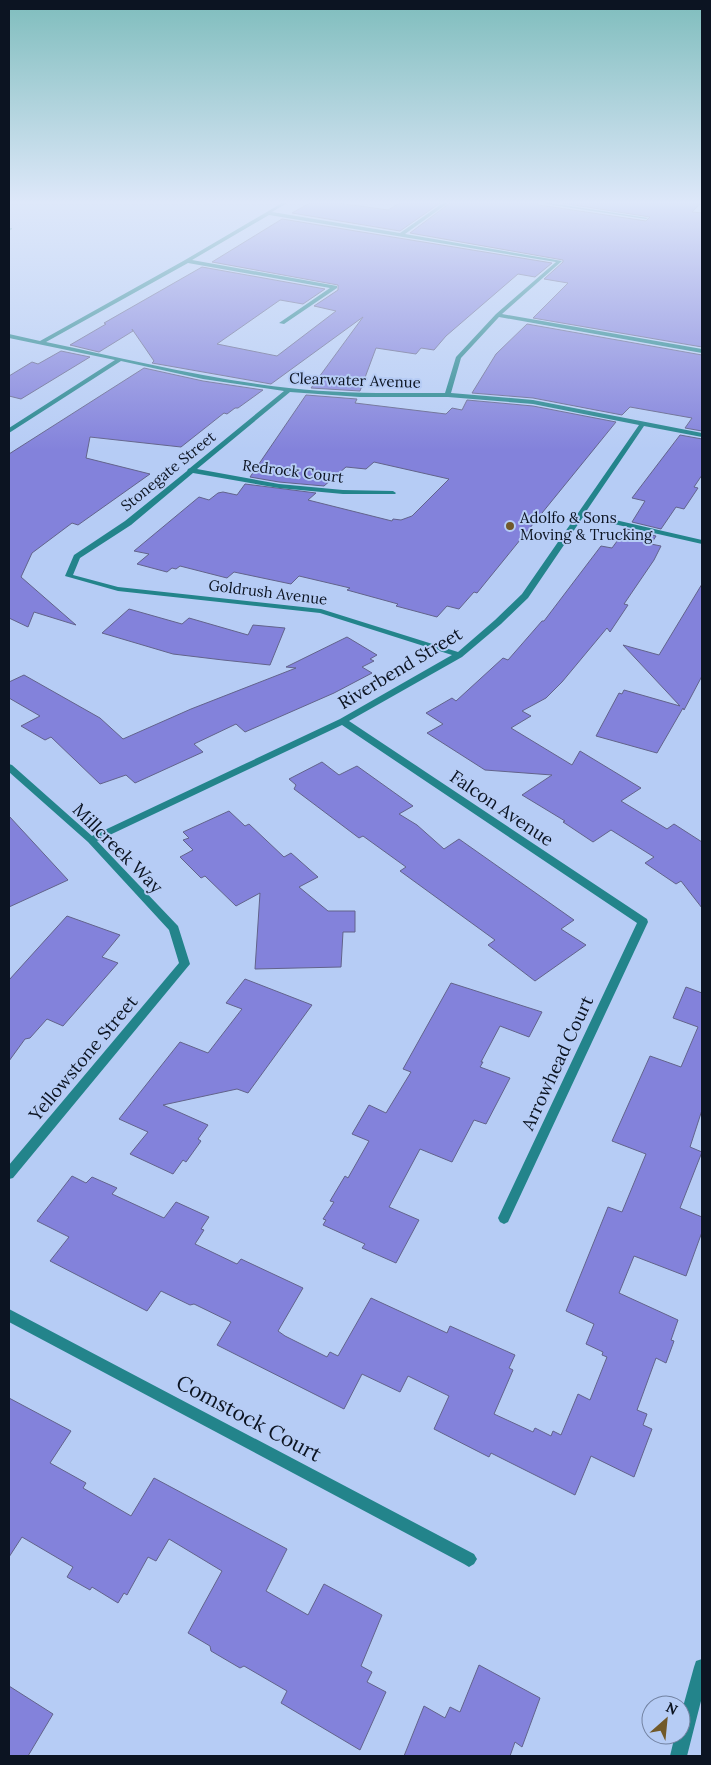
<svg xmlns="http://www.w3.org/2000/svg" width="711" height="1765" viewBox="0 0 711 1765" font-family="Lora,serif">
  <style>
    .building { fill: #8382db; stroke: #62638b }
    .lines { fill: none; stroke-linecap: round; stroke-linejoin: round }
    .minor { fill: #23848b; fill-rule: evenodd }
    .tertiary { fill: #23848b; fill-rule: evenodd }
    .poi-dot { fill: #715929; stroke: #b6ccf5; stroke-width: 2 }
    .labels { text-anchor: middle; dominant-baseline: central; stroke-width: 4; stroke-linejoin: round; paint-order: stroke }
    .far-street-label { font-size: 15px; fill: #0c1422; stroke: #b6ccf5 }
    .far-poi-label { font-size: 15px; fill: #0c1422; stroke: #b6ccf5; text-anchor: start }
    .street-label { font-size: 18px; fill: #0c1422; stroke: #b6ccf5 }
    .near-street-label { font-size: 21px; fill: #0c1422; stroke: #b6ccf5 }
  </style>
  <rect width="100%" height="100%" fill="#b6ccf5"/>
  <!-- building -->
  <path class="building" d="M310 203H338L388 210 400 203H440L400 231 292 213Z
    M450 203H537L539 205 646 221 650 217 562 203H701L692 212 702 213V347L533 318 568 283 544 279 563 262V260L410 233Z
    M282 219 552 263 535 277 518 274 446 336 434 350 421 348 416 354 376 348 360 391 311 388 363 317 271 384 152 363 154 361 132 329 133 331 99 352 70 345 106 324 104 323 202 267 325 289 303 304 280 300 217 344 277 356 336 311 314 306 338 290V285L212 262Z
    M527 324 702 355V431L685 428 692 418 630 407 622 415 533 398 472 393 496 354Z
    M61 351 90 357 21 399 9 396V376L32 362 38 364Z
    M144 368 203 381 263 390 238 408H235L227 414 224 413 181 447 90 437 86 458 150 474 78 525 72 523 32 553 21 577 76 625 34 612 28 627 9 618V454Z
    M306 395 357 399 355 403 446 414 452 408 462 410 467 400 533 406 616 422 477 593 474 592 459 609 447 606 437 617 396 606 398 604 347 590 350 588 299 576 291 584 234 572 227 578 180 566 176 569 172 568 167 572 137 564 149 554 134 551 199 497 209 500 218 493 223 492 237 495 245 484 316 493 308 500 392 521 393 519 401 520 412 516 449 479 374 462 366 469 346 467 324 486 279 482 250 477Z
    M680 435 702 439V475L694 487 698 488 684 509 676 507 661 529 632 522 645 501 632 498Z
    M626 529 656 536 651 544 661 546 654 560 624 604 628 605 610 632 607 628 562 682 546 698 522 711 531 716 511 728 572 765 580 751 641 788 621 801 667 829 674 824 702 842V908L681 881 676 884 645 863 654 857 611 830 593 842 563 822 565 821 522 795 552 775 485 770 427 733 443 724 426 713 452 698 456 701 503 658 508 660 542 621H544L601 546 612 548Z
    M702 584V676L684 710 683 708 657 753 596 736 619 693 622 694 624 690 680 706 623 645 659 655Z
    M129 609 182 624 189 618 248 635 253 625 285 628 270 665 223 660 173 654 102 633Z
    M347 637 377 655 370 659 374 661 362 667 372 673 334 693 245 732 236 724 194 744 203 752 135 783 126 775 100 784 51 737 45 740 21 726 40 716 9 698V682L24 675 100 718 123 739 191 709 296 668 286 667Z
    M322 762 339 775 357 766 413 806 399 814 417 825 444 849 459 839 574 920 561 929 586 945 535 981 488 945 495 940 400 871 406 867 363 836 359 838 294 789 296 785 289 779Z
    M229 811 245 826 249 824 284 857 291 853 318 877 299 887 328 911H355V932H343L341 967 255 969 260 893 236 906 205 876 201 878 180 857 193 850 183 840 189 838 183 832Z
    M9 816 68 880 9 907Z
    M67 916 120 935 102 957 118 963 63 1026 47 1019 30 1038 25 1039 9 1061V980Z
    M245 979 312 1005 248 1093 237 1089 163 1105 208 1125 198 1139 201 1141 186 1162 183 1160 173 1174 130 1154 148 1132 119 1119 180 1042 208 1053 242 1009 226 1003Z
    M451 983 542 1012 529 1037 500 1026 481 1062H483L480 1067 510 1078 486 1124 474 1120 452 1162 420 1149 389 1207 419 1220 396 1263 362 1248 365 1244 323 1225 326 1220 323 1219 334 1202 330 1201 345 1176 348 1178 369 1141 352 1134 369 1105 386 1113 411 1072 403 1069Z
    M686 987 702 993V1110L690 1147 702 1152 680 1208 702 1217V1232L686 1276 634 1256 619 1293 678 1320 671 1340 674 1341 666 1363 656 1358 637 1410 647 1414 643 1425 652 1429 634 1477 591 1456 575 1495 491 1453 489 1457 434 1429 449 1396 408 1376 400 1392 362 1374 344 1409 217 1345 231 1322 194 1304 190 1305 161 1291 147 1311 50 1261 69 1237 37 1221 72 1176 86 1183 92 1177 117 1188 112 1194 164 1218 176 1202 209 1217 201 1229 204 1230 195 1244 237 1264 241 1259 303 1288 278 1331 285 1336 327 1357 330 1352 338 1356 371 1298 447 1333 450 1326 515 1355 509 1368 513 1370 494 1414 533 1432 535 1428 551 1436 553 1431 561 1435 578 1394 590 1400 607 1357 602 1355 603 1352 586 1344 594 1324 566 1311 608 1207 622 1212 646 1154 612 1141 650 1056 681 1067 698 1027 673 1018Z
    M9 1398 71 1431 50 1463 86 1483 83 1488 131 1516 154 1478 287 1549 266 1591 308 1615 324 1584 382 1615 361 1666 372 1672 367 1682 386 1692 360 1750 281 1703 287 1691 244 1666 240 1668 211 1651 210 1646 188 1633 222 1571 169 1539 156 1561 148 1557 127 1595 124 1593 118 1603 92 1587 90 1590 67 1577 73 1567 22 1537 9 1557Z
    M479 1665 540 1698 522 1747 515 1742 510 1756H404L424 1706 445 1718 450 1707 460 1712Z
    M9 1686 53 1714 28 1756H9Z"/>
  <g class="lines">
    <!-- minor -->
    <path class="minor" d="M282 203H287L272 212 400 233 443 203H448L405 234 562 261 502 314 702 349V353L499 317 461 358 451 393 533 400 702 433V437L644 426 585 513 702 540V544L583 517 528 598 501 624 462 657 349 721 647 919 648 922 508 1222 504 1224 500 1222 498 1218 637 923 342 725 97 841 178 926 190 964 13 1178 9 1179V1165L179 963 169 930 88 842 9 772V764L12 765 92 836 340 719 452 655 320 613 118 591 65 576 74 555 125 521 187 471 188 469 190 468 284 391 203 379 121 361 9 433V428L115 360 9 338V334L40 341 185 260ZM269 215 556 262 496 314 456 357 445 393C393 393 341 394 289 388 207 379 126 359 46 342L188 263 330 288 279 323 284 324 337 288V286L192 260ZM290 392 360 397H448L533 404 639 425 522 594 495 620 458 652 321 609 118 587 73 575 80 558 131 525 193 473 279 488 343 494H395L396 493 393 491 343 490 279 484 197 469Z
      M539 203H550L648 218 646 219Z
      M9 228H12V229L9 231Z
      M9 1309 474 1554 477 1559 474 1564 469 1567 464 1564 9 1322Z"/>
    <!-- tertiary -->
    <path class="tertiary" d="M702 1659V1697L687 1756H670L675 1735H681V1714L694 1667 696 1661Z"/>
  </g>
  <!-- sky -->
  <linearGradient id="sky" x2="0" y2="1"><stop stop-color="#7fbdbd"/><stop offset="0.45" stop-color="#dee8fa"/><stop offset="1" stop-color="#dee8fa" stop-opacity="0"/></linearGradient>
  <rect width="711" height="450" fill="url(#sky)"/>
  <!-- markers -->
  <circle class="poi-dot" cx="510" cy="526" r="5"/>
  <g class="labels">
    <!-- far-street labels -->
    <g class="far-street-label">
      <text transform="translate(355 380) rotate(2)">Clearwater Avenue</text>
      <text transform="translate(168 471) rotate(-39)">Stonegate Street</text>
      <text transform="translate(293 471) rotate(7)">Redrock Court</text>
      <text transform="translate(268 592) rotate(7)">Goldrush Avenue</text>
    </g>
    <!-- far-poi labels -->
    <g class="far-poi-label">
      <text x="520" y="517">Adolfo &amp; Sons<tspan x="520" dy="17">Moving &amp; Trucking</tspan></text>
    </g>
    <!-- street labels -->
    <g class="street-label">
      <text transform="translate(400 668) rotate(-31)">Riverbend Street</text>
      <text transform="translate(502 808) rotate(34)">Falcon Avenue</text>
      <text transform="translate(118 848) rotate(45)">Millcreek Way</text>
      <text transform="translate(83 1058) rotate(-50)">Yellowstone Street</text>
      <text transform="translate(557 1063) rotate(-65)">Arrowhead Court</text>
    </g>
    <!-- near-street labels -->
    <g class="near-street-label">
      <text transform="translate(249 1418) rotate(28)">Comstock Court</text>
    </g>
  </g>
  <!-- border -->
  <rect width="711" height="1765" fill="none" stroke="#0c1422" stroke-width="20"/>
  <!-- north arrow -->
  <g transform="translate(666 1720) rotate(27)"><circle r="24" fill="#b6ccf5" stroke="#7282a1"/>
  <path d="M0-4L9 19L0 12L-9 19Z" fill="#715929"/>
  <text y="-8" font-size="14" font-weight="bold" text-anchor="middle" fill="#0c1422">N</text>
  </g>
</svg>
